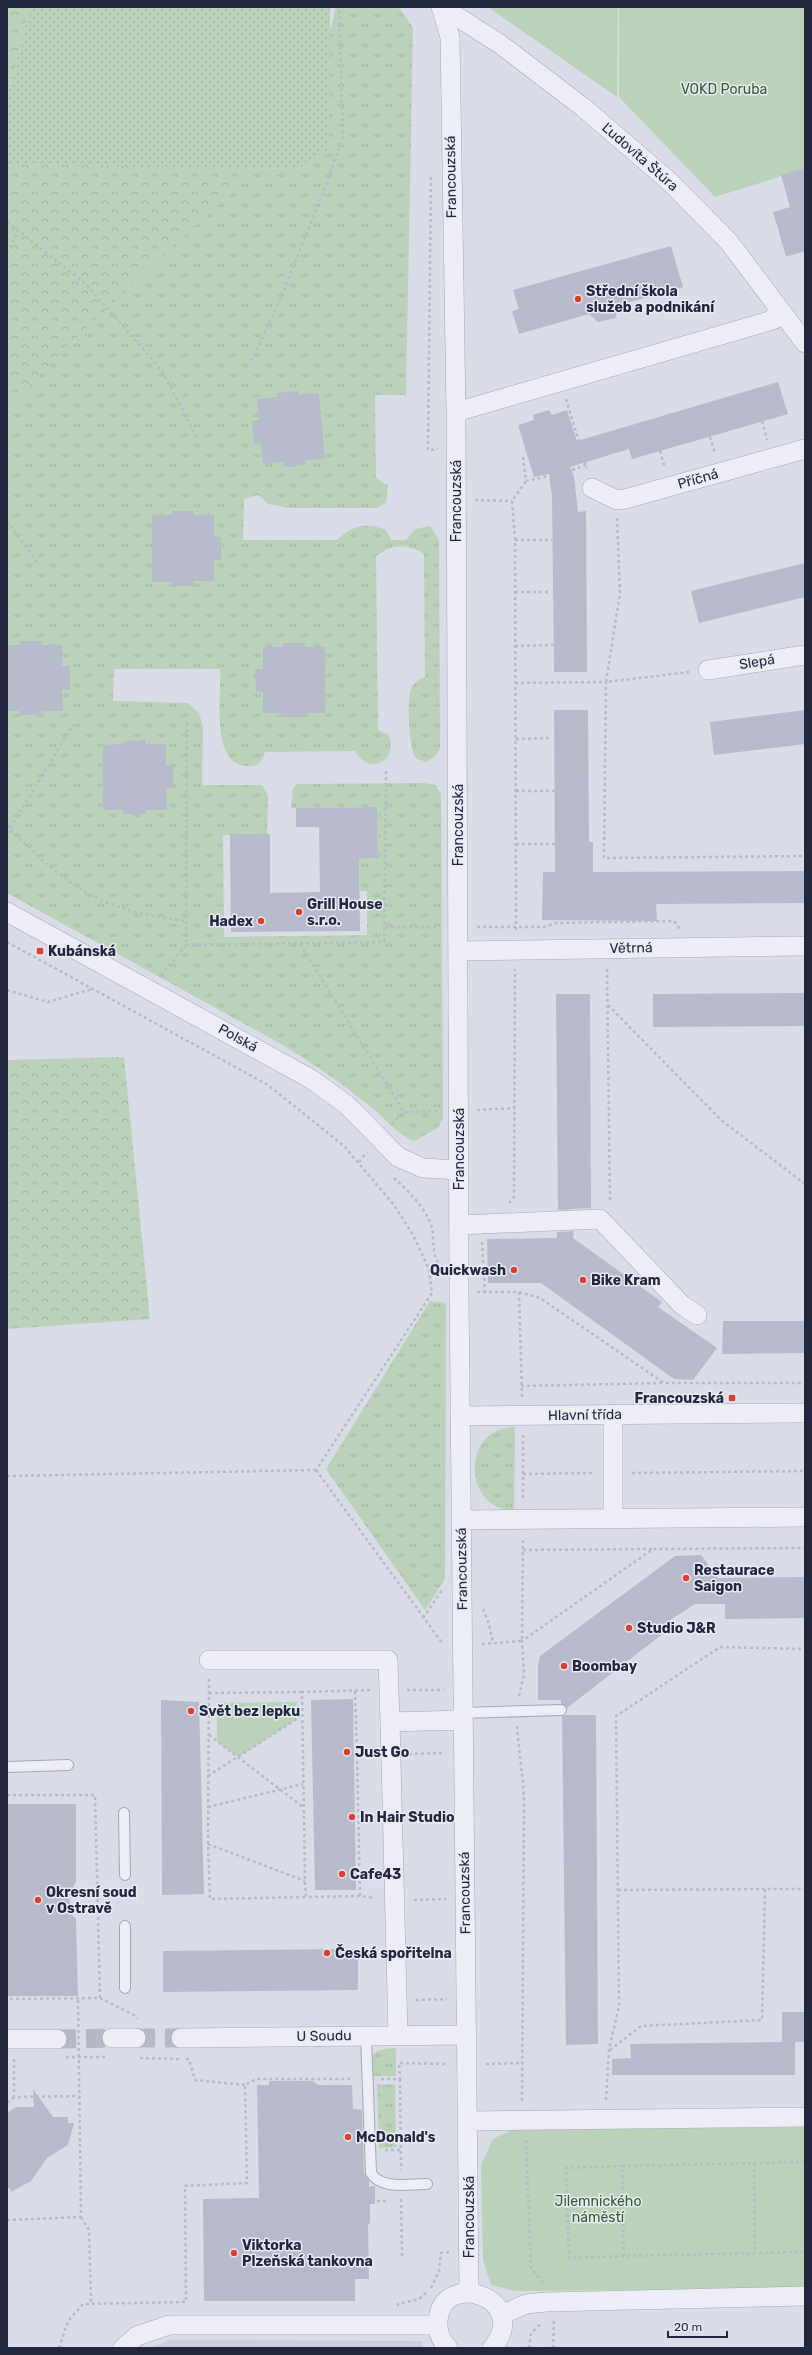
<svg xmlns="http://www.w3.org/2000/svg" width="812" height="2355" viewBox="0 0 812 2355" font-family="Rubik,sans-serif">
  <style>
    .built { fill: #cccedc }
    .grass { fill: url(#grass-tufts) }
    .forest { fill: url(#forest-crowns) }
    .park { fill: #bbd2ba }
    .garden { fill: url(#garden-dots) }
    .building { fill: #b7baca }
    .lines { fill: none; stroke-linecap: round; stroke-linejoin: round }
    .street-tunnel { stroke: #b5b8c5; stroke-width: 19; stroke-dasharray: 19 10; stroke-linecap: butt }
    .lane-casing { stroke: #a3a6b4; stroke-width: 12 }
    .street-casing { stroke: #a3a6b4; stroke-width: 20 }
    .path { stroke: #b8bac5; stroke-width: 2.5; stroke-dasharray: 3 3; stroke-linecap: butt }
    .lane { stroke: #edeef5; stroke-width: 10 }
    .street { stroke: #edeef5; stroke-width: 19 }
    .poi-dot { fill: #db3f30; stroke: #e9ebf5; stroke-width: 1.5 }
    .labels { text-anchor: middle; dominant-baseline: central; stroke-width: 3; stroke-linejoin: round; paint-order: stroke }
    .park-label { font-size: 14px; fill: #2f5b31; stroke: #e9ebf5 }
    .street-label { font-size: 14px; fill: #23273e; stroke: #e9ebf5 }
    .poi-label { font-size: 14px; font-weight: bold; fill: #23273e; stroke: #e9ebf5; text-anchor: start }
  </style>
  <defs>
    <pattern id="grass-tufts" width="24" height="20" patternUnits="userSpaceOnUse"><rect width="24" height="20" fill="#bbd2ba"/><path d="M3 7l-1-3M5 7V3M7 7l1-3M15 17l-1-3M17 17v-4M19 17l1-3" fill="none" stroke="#a0b4a1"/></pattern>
    <pattern id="forest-crowns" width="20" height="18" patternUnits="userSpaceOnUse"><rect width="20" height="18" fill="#bbd2ba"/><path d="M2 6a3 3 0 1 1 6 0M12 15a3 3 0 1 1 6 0" fill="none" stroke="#a0b4a1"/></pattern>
    <pattern id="garden-dots" width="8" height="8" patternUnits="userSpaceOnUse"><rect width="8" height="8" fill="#bbd2ba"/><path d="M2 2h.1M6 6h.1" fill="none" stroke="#a0b4a1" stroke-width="1.8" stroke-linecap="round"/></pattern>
  </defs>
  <rect width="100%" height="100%" fill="#dadce7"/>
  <!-- built -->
  <path class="built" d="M171 2340 422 2341 423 2348H149Z"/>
  <!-- grass -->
  <path class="grass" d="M336 7H399L413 28 406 395H375L376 478 388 486 386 503 376 508H288L269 504 258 495 244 499 243 540H337C352 525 367 522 386 530L391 540H406L415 529 430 526 439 540 440 748 436 756 426 762 415 758C409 744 407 706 410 692 412 684 417 680 425 677L424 554C406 543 393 544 376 556L378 730 389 735C398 762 369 776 355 751L265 752C263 759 260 766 251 766 209 770 222 693 220 669H114L113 701 188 703 199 713 203 727 202 785H262L268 796 267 834 223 835 224 937 367 935V891H360L359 859 378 858 377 807 291 808 293 789 297 784 425 783 435 785 441 794 443 1118 438 1128 414 1141C396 1133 386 1119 371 1107 343 1084 314 1064 283 1045L7 893V164L297 169Z
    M430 1301 446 1303 445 1579 425 1610 326 1469Z
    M515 1427 514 1510C463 1511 460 1427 515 1427Z
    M396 2048V2076H372C372 2053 371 2049 396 2048Z
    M377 2084 395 2085 396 2147 379 2148Z"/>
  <!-- forest -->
  <path class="forest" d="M7 7H30L10 90 7 89Z
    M7 164 259 168C173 246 86 324 7 409Z
    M124 1057 150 1319 7 1329V1060Z"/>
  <!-- park -->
  <path class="park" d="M488 7H618L617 97Z
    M619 7H805V251L787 257 775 212 791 208 782 176 715 197 619 97Z
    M297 1702V1719L238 1757 217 1741V1703Z
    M805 2127V2289L515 2291 491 2285 483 2260 481 2165 493 2139 511 2130Z"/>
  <!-- garden -->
  <path class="garden" d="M30 7H330L329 148 297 169 7 164V89L10 90Z"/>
  <!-- building -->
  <path class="building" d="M805 168V251L786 256 773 212 790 207 781 175Z
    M671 246 683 287 617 306 616 318 598 322 589 314 519 334 512 311 519 309 513 290Z
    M778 382 788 414 632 459 629 449 570 467 574 476 578 512 586 511 587 672H554L552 496 549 474 534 477 518 425 534 420 533 415 549 410 552 415 567 410 577 441Z
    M299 391V395L319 393 325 459 305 460 306 464 284 467 283 462 263 464 261 443 254 444 252 421 259 420 257 399 277 397V393Z
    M172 511H193L194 515H214V536L221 537V560H214V581H194V586H172V582H152V515H172Z
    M805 563V597L699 623 691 591Z
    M20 641H42V645H62V666H70V690L62 689 63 711H42V715H20L19 711H7V645H20Z
    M283 643H305V647H325V713H305L304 717H284L283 713H263V692H256L255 669H263V647H283Z
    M554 710H588L589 842H593V872L805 871V903L656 904 657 921 542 920 543 872H555Z
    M805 710V744L714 755 710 722Z
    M146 740V744H166V766L173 765V788H166L167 810H146V814H123V810H103V745L123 744 124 741Z
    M377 807 378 858 359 859 360 931 231 932 230 834H270V893L320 892 319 827H296V808Z
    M805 993V1026L653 1027V994Z
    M556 994H590L591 1208 558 1210Z
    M574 1231 573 1238 662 1302 658 1307 717 1348 693 1380 674 1379 541 1283H488L487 1239 557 1238V1232Z
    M723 1321H805V1353L722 1354Z
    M701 1555 718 1578 805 1577V1618L725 1619V1604H695L661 1626 665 1632 567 1708 561 1704V1700H538V1666L540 1656 675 1556Z
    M353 1699 356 1890H315L311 1700Z
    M161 1700 199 1702 204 1894 162 1895Z
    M565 1715H596L598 2044 566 2045 562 1716Z
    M7 1804H76V1881L69 1897 73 1917 76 1918 78 1996H7Z
    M358 1949V1990L163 1992V1951Z
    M782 2012H805V2042H792H795V2075H612V2059L631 2058 630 2044 782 2042Z
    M269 2081H313L318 2085H352L353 2109 362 2110 364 2173 369 2181V2187L375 2186V2204H370V2223L368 2224 369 2279H355V2301H204L203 2199 259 2198 257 2085H269Z
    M33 2089 53 2117H68V2123H74L68 2145 47 2158 31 2181 11 2192 10 2188 7 2189V2113L16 2107H34Z"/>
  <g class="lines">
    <!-- street-tunnel -->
    <path class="street-tunnel" d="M136 2038H181
      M57 2039 112 2038"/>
    <defs>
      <path id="lane" d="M463 1713 561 1710
        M7 1767 68 1765
        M124 1813 125 1875
        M125 1926V1988
        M366 2036 371 2173C381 2190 409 2184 427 2184"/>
      <path id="street" d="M441 7 450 37 456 412 459 1292 469 2292
        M442 7 500 44 584 108 670 182 729 242 805 343
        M456 412 773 320 779 308
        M592 488 617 500 625 499 805 449
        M708 670 805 655
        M7 912 311 1079 347 1105 398 1157 423 1168 459 1170
        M458 951 805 946
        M459 1225 600 1219 682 1305 697 1315
        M460 1416 805 1413
        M613 1519V1414
        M461 1520 805 1517
        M209 1660H388L390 1722 463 1720
        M390 1722 398 2035
        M112 2038H136
        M181 2038 467 2035
        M7 2039H57
        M469 2121 805 2117
        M501 2315 526 2304 546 2302 805 2296
        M123 2348 137 2336 169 2325H438
        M448 2348C440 2340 437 2331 438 2320 443 2268 533 2299 492 2348"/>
    </defs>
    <!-- lane casing -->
    <use href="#lane" class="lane-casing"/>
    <!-- street casing -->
    <use href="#street" class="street-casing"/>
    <!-- path -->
    <path class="path" d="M431 177 428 450 438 449
      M7 222 86 284 162 371 197 438
      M7 253 18 231
      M251 361 277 307 327 183 343 137 339 7
      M566 399 579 441
      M762 421 767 440
      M710 437 715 453
      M660 451 665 468
      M523 457 526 481 549 476
      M585 462 587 469
      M572 470 586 465
      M475 500 512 501
      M617 518 620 593 606 682 689 672
      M7 521 37 562
      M515 540H552
      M515 592H551
      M515 646 553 645
      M515 683 606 682 604 858 805 856
      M516 739 552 738
      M516 791H555
      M7 825C14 836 26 844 35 853 83 899 120 912 185 921
      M7 833 73 725
      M516 844H555
      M385 927H439
      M477 927H544L556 923 674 921 680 929
      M516 930 515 540 512 501 526 481
      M7 942 268 1085 344 1146 394 1205 413 1235 429 1269 432 1293 316 1470
      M300 944 404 1112 440 1111
      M186 945 384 942 386 771
      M607 969 610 1203
      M161 975 186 945 187 723
      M7 990 48 1002 92 989
      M608 1005 721 1120 805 1184
      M477 1110 515 1108
      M392 1124 404 1112
      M359 1162 367 1152
      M394 1178C407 1190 423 1205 430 1222 436 1235 430 1251 439 1264
      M509 1203 514 1197 515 969
      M482 1242 485 1292
      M477 1292H519L522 1397
      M519 1292 540 1298 664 1383H805
      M521 1386 663 1383
      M523 1435V1500
      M316 1470 443 1644
      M632 1473 805 1471
      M523 1474 595 1473
      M7 1476 316 1470
      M523 1550 653 1549
      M483 1609 489 1624 493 1643
      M423 1618 442 1590
      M482 1644 522 1641 523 1539
      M209 1679 208 1844 210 1899 306 1897
      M370 1690 302 1692 305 1881 306 1897 360 1896 375 1898
      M407 1690H444
      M355 1691 357 1755H372
      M209 1693 302 1692
      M519 1696 524 1674 522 1641 653 1549 805 1548
      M517 1726C519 1752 523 1776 524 1801L522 2101
      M209 1735 303 1807
      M409 1754 444 1753
      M357 1755 360 1896
      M208 1776 301 1716
      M7 1795H95L100 1998 7 1999
      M208 1807 303 1784
      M208 1844 305 1881
      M618 1890 765 1889
      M414 1900 446 1899
      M100 1998 134 2015 137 2019
      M416 2000 447 1999
      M610 2050 641 2026 762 2020 765 1889H805
      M66 2057H105
      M140 2058 179 2059
      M14 2059V2097L79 2096
      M186 2059H189L195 2080 245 2085
      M486 2064 523 2063
      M381 2079H400L399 2063 447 2064
      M400 2079 401 2170
      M606 2100 609 2050 619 2006 616 1716 720 1647 805 1649
      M7 2103 14 2097
      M526 2140 531 2268 543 2283
      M385 2150H400
      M805 2162 622 2166 624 2256 805 2252
      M754 2163 755 2253
      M622 2166 566 2168 569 2258 624 2256
      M401 2199 402 2257
      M377 2201H389
      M81 2217 89 2230 91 2303
      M7 2220 81 2217 78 1998
      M431 2288 439 2271 441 2253 451 2252
      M398 2306V2304L419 2299 428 2291
      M59 2348 68 2321 83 2304 186 2302 185 2186 247 2183 245 2085 256 2079H352
      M529 2348 531 2334 541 2323
      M553 2348 554 2320"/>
    <!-- lane -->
    <use href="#lane" class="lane"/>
    <!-- street -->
    <use href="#street" class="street"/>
  </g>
  <!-- markers -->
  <g class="poi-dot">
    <circle cx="578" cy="299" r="4"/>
    <circle cx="299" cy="912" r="4"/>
    <circle cx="261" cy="921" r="4"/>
    <rect x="36" y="947" width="8" height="8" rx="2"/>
    <circle cx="514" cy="1270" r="4"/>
    <circle cx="583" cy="1280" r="4"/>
    <rect x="728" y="1394" width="8" height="8" rx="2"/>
    <circle cx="686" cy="1578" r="4"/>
    <circle cx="629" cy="1628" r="4"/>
    <circle cx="564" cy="1666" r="4"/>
    <circle cx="191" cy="1711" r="4"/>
    <circle cx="347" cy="1752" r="4"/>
    <circle cx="352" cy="1817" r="4"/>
    <circle cx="342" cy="1874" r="4"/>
    <circle cx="38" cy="1900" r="4"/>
    <circle cx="327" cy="1953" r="4"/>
    <circle cx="348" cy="2137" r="4"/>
    <circle cx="234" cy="2253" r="4"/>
  </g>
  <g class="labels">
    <!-- park labels -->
    <g class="park-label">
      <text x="724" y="89">VOKD Poruba</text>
      <text x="598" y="2201">Jilemnického<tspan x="598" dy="16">náměstí</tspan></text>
    </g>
    <!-- street labels -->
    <g class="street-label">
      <text transform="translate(640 157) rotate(41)">Ľudovíta Štúra</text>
      <text transform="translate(451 177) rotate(-91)">Francouzská</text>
      <text transform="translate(698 479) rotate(-16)">Příčná</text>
      <text transform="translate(456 501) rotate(-90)">Francouzská</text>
      <text transform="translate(757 662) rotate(-9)">Slepá</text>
      <text transform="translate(458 825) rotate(-90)">Francouzská</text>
      <text transform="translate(631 948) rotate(-1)">Větrná</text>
      <text transform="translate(238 1038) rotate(29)">Polská</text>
      <text transform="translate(459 1149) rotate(-90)">Francouzská</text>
      <text transform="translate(585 1415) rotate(-1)">Hlavní třída</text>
      <text transform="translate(462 1569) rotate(-91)">Francouzská</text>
      <text transform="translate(465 1893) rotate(-91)">Francouzská</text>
      <text transform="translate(324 2036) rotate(-1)">U Soudu</text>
      <text transform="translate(469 2217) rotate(-90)">Francouzská</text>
    </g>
    <!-- poi labels -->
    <g class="poi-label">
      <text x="586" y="291">Střední škola<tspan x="586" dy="16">služeb a podnikání</tspan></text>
      <text x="307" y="904">Grill House<tspan x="307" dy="16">s.r.o.</tspan></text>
      <text x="253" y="921" text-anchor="end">Hadex</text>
      <text x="48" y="951">Kubánská</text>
      <text x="506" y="1270" text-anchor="end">Quickwash</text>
      <text x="591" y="1280">Bike Kram</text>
      <text x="724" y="1398" text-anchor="end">Francouzská</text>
      <text x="694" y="1570">Restaurace<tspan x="694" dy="16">Saigon</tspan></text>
      <text x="637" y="1628">Studio J&amp;R</text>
      <text x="572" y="1666">Boombay</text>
      <text x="199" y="1711">Svět bez lepku</text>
      <text x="355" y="1752">Just Go</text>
      <text x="360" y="1817">In Hair Studio</text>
      <text x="350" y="1874">Cafe43</text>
      <text x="46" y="1892">Okresní soud<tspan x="46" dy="16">v Ostravě</tspan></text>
      <text x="335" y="1953">Česká spořitelna</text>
      <text x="356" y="2137">McDonald's</text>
      <text x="242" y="2245">Viktorka<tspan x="242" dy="16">Plzeňská tankovna</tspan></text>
    </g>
  </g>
  <!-- border -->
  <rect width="812" height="2355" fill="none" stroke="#23273e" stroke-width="16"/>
  <!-- scale -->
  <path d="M668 2331v6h59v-6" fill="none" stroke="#23273e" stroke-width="2"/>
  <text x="674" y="2331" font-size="12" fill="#23273e" stroke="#e9ebf5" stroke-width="3" paint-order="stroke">20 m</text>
</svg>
